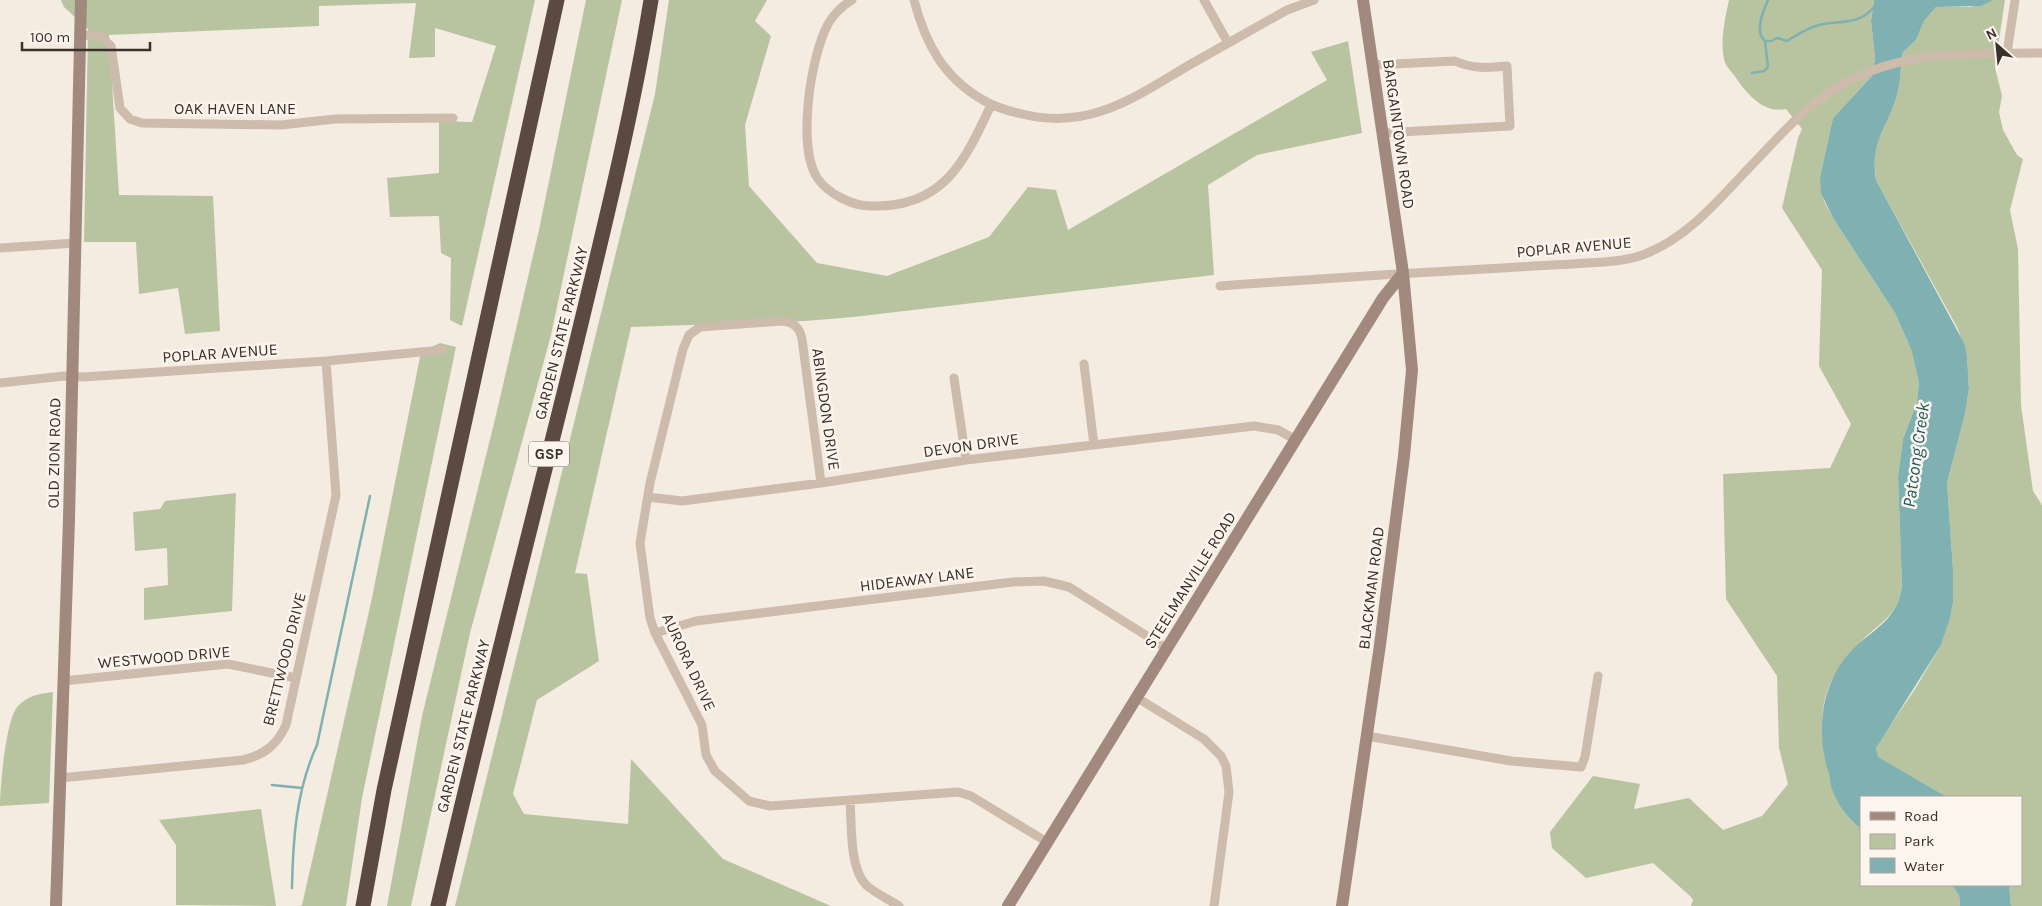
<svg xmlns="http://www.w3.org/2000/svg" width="2042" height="906" viewBox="0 0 2042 906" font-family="Karla,sans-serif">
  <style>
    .green { fill: #b8c4a0 }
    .water { fill: #7fb0b2 }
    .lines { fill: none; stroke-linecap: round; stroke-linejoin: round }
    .stream { stroke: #7fb0b2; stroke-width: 2.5 }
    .street { stroke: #cdbbac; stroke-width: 9 }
    .secondary { stroke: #a18a7d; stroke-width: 12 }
    .highway { stroke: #5c4a42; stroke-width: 15 }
    .labels { text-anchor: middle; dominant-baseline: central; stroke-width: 5; stroke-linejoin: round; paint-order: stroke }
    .shield { fill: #fbf5ee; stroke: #756b66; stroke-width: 1 }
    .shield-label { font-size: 15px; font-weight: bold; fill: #3b302b }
    .street-label { font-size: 16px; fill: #3b302b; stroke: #fbf5ee }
    .water-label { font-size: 18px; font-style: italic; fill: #1f5a5e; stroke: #fbf5ee }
  </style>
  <rect width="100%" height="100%" fill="#f4ebe1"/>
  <!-- green -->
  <path class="green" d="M61 0H535L462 326 450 320 451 258 441 253 439 216 390 217 387 178 439 173V121L472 122 496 46 435 28V57L409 58 416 3 319 6V26L109 35 119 195 213 196 220 331 185 334 178 288 139 294 136 242H84L88 29 64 7Z
    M586 0H622L551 335 470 633 411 906H387L422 716 496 415 539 230Z
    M669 0H767L755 21 771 36 745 125 749 186 817 263 887 276 989 237 1028 187 1056 190 1068 230 1327 80 1311 52 1348 41 1362 133 1257 155 1208 185 1214 275 853 317 805 321 631 327 575 573 587 574 599 661 537 700 513 794 524 814 628 824 631 759 723 859 831 906H455L655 94Z
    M1729 0H1874L1871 21 1875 58 1872 76 1833 118 1820 177 1824 201 1833 218 1895 313 1911 349 1919 383 1917 402 1903 439 1898 476 1902 586C1899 611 1887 618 1869 634 1839 662 1821 687 1822 729 1822 739 1825 750 1826 759 1830 786 1839 812 1861 829V885H1952L1959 894 1960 906H1691L1693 900 1690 896 1653 863 1586 878 1552 848 1550 832 1593 776 1640 784 1634 809 1689 798 1723 830 1762 816 1788 784 1779 748 1777 676 1726 599 1723 474 1830 468 1851 424 1819 366 1822 270 1782 208 1798 138 1802 129 1786 109C1763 114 1746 93 1734 75 1730 70 1725 65 1724 59 1720 39 1725 20 1729 0Z
    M1993 0H2005L1995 67 2002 96 1999 112 2003 130 2017 155 2023 159 2010 210 2018 249 2021 405 2033 491 2042 505V906H2011L2009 885H2021V797H1947L1877 757 1876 748 1879 742 1915 689 1941 645 1950 619 1953 602V569L1947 483 1965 414 1969 389 1967 355 1958 329 1876 180 1874 157 1876 144 1898 92 1903 52 1916 40 1924 21 1936 7H1971Z
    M440 343 456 347 362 798 346 906H299L302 905 372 598 421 352Z
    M236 493 232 611 144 620V588L168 585 167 548 135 551 133 512 160 509 165 501Z
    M53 692 49 803 0 806C0 787 6 718 18 706 29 695 38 694 53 692Z
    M261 809 276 906 176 905V845L159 820Z"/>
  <!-- water -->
  <path class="water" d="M1874 0H1993L1981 6 1936 7 1924 21 1916 40 1903 52C1900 67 1901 84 1896 98 1885 131 1870 142 1876 180L1964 343 1967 355 1969 389 1965 414 1947 483 1953 569V602L1950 619 1941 645 1876 748 1878 757 1947 797H1861V829C1849 820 1837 804 1832 789 1830 783 1830 777 1828 771 1815 728 1822 679 1855 647 1877 627 1898 618 1902 586L1898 476 1903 439 1917 402 1919 383 1911 349 1895 313 1833 218 1821 193 1820 177 1833 118 1872 76 1875 58 1871 21Z
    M1952 885H2009L2011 906H1960L1959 895Z"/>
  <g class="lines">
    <!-- stream -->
    <path class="stream" d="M1765 41H1771L1777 38 1787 41C1797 35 1807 28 1819 25 1839 20 1859 26 1874 7
      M1752 73 1764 71 1768 67 1765 41C1754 32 1763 11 1768 0
      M272 785 302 788
      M292 888C293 839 296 791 317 745L370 496"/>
    <!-- street -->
    <path class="street" d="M852 0C842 6 834 14 828 24 811 55 796 148 818 179 829 194 852 206 871 206 943 208 964 163 991 105
      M914 0C925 43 943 77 983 100 995 107 1008 111 1022 114 1090 131 1135 97 1191 64 1223 46 1255 28 1287 10L1314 0
      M1204 0 1228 43
      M80 35 100 36 111 46 120 108 130 119 142 123 281 125 335 119 453 118
      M2007 53 2015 0
      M1373 65 1455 61C1473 69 1488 68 1507 66L1510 126 1382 133
      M0 248 76 243
      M1220 286C1314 279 1408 273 1502 268 1531 266 1559 265 1587 263 1607 262 1627 261 1645 254 1686 238 1715 204 1745 172 1768 149 1789 123 1815 103 1883 48 1960 54 2042 53
      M1084 364 1094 445
      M954 378 966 460
      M0 383 64 376 83 377 326 361 442 350
      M821 483 802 339C800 328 794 322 782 321L700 327 689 335 683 349 650 483 640 543 650 618 655 633 702 725 706 755 715 771 749 801 770 806 958 792 971 796 1047 842
      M648 497 682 501 821 483 966 460 1254 426 1278 430 1296 440
      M655 633 696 621 1013 582 1044 581 1069 587 1166 648
      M63 681 228 664 296 678
      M1136 697 1204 739 1221 756 1226 766 1229 792 1214 906
      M1367 736 1511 761 1581 767 1585 757 1598 676
      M60 778 243 760C264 755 277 745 286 725L336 495 326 361
      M850 801C852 825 849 867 866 885 875 893 888 899 899 906"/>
    <!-- secondary -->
    <path class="secondary" d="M56 906 69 519 81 0
      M1008 906 1383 298 1403 273
      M1342 906 1380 645 1404 456 1412 370 1403 273 1363 0"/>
    <!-- highway -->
    <path class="highway" d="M363 906 384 790 557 0
      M438 906C480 725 526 546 571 365 600 244 631 123 651 0"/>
  </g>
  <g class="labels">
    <!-- shield labels -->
    <rect class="shield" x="529" y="441.5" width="40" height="25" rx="4"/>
    <g class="shield-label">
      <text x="549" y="454">GSP</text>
    </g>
    <!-- street labels -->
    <g class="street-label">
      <text x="235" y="108">OAK HAVEN LANE</text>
      <text transform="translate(1399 134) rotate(82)">BARGAINTOWN ROAD</text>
      <text transform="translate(1574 247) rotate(-5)">POPLAR AVENUE</text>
      <text transform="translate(561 333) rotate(-76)">GARDEN STATE PARKWAY</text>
      <text transform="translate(220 353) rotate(-4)">POPLAR AVENUE</text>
      <text transform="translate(826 409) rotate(82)">ABINGDON DRIVE</text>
      <text transform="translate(971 445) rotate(-8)">DEVON DRIVE</text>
      <text transform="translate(54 453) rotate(-89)">OLD ZION ROAD</text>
      <text transform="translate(917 579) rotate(-7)">HIDEAWAY LANE</text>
      <text transform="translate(1190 580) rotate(-58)">STEELMANVILLE ROAD</text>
      <text transform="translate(1371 588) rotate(-83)">BLACKMAN ROAD</text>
      <text transform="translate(164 657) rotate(-5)">WESTWOOD DRIVE</text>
      <text transform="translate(284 659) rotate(-76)">BRETTWOOD DRIVE</text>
      <text transform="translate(689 662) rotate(65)">AURORA DRIVE</text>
      <text transform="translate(463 726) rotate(-76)">GARDEN STATE PARKWAY</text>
    </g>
    <!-- water labels -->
    <g class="water-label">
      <text transform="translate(1916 455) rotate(-82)">Patcong Creek</text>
    </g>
  </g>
  <!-- legend -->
  <rect x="1860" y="796" width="162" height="90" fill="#fbf5ee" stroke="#aea6a0"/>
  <rect x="1870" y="812" width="25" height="8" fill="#a18a7d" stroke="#aea6a0"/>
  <text x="1904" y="821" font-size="15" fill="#3b302b">Road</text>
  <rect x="1870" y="834" width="25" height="15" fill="#b8c4a0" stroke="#aea6a0"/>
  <text x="1904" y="846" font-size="15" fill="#3b302b">Park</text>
  <rect x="1870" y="858" width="25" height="15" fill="#7fb0b2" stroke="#aea6a0"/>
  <text x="1904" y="871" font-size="15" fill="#3b302b">Water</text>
  <!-- north arrow -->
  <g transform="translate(1997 45) rotate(333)" stroke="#fbf5ee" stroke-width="4" paint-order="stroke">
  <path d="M0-4L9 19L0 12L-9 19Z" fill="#3b302b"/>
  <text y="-8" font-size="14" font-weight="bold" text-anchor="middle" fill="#3b302b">N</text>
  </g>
  <!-- scale -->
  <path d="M22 42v8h128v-8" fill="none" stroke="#3b302b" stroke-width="2.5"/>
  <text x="30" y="42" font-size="15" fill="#3b302b" stroke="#fbf5ee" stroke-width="4" paint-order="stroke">100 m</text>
</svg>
